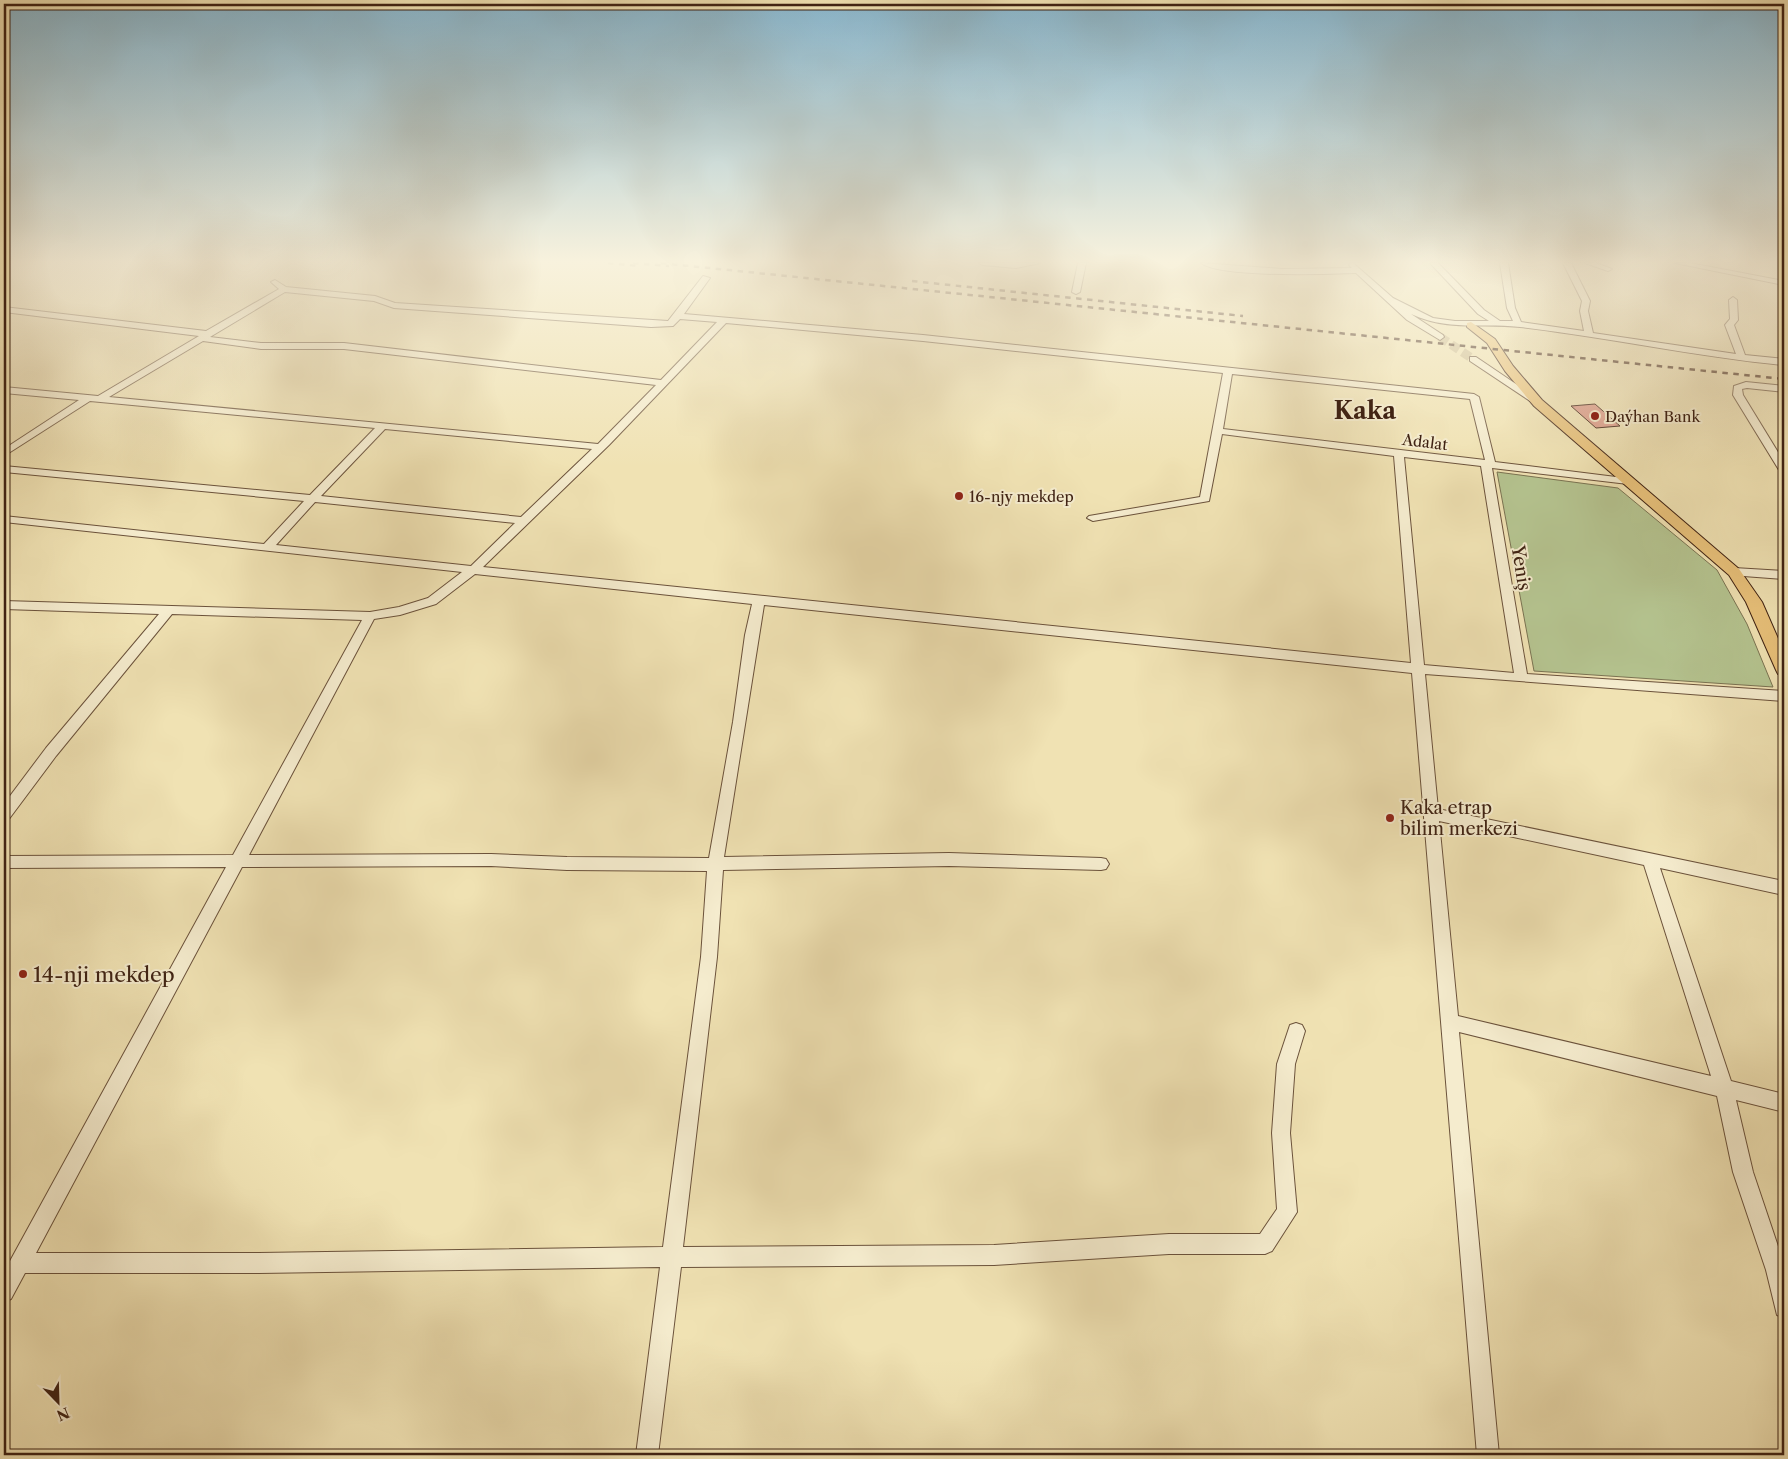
<svg xmlns="http://www.w3.org/2000/svg" width="1788" height="1459" font-family="'Libre Caslon Text',serif">
  <style>
    .green { fill: #b5c490; stroke: #7a7352 }
    .building { fill: #dd9b89; stroke: #3f2213 }
    .lines { fill: none; stroke-linecap: round; stroke-linejoin: round }
    .minor-tunnel { stroke: #cdbc93; stroke-width: 9; stroke-dasharray: 9 4.5; stroke-linecap: butt }
    .minor-casing { stroke: #6b523b; stroke-width: 2 }
    .major-casing { stroke: #3f2213; stroke-width: 2 }
    .minor { fill: #f5ecce; fill-rule: evenodd }
    .major { fill: #e8c17a; fill-rule: evenodd }
    .rail { stroke: #3f2213; stroke-width: 2.5; stroke-dasharray: 5.5 5.5; stroke-linecap: butt }
    .poi-dot { fill: #8f2418; stroke: #f5ecce; stroke-width: 2 }
    .labels { text-anchor: middle; dominant-baseline: central; stroke-width: 4; stroke-linejoin: round; paint-order: stroke }
    .far-poi-label { font-size: 15px; fill: #3f2213; stroke: #f5ecce; text-anchor: start }
    .far-street-label { font-size: 15px; fill: #3f2213; stroke: #f5ecce }
    .street-label { font-size: 18px; fill: #3f2213; stroke: #f5ecce }
    .poi-label { font-size: 18px; fill: #3f2213; stroke: #f5ecce; text-anchor: start }
    .near-poi-label { font-size: 21px; fill: #3f2213; stroke: #f5ecce; text-anchor: start }
    .far-town-label { font-size: 24px; font-weight: bold; fill: #3f2213; stroke: #f5ecce }
  </style>
  <rect width="100%" height="100%" fill="#f0e2b3"/>
  <filter id="stains"><feTurbulence type="fractalNoise" baseFrequency=".004" numOctaves="4"/><feColorMatrix values="0 0 0 0 .2 0 0 0 0 .09 0 0 0 0 .02 0 0 0 .5 -.17"/></filter>
  <radialGradient id="worn" r=".72"><stop offset=".6" stop-color="#630" stop-opacity="0"/><stop offset="1" stop-color="#630" stop-opacity=".3"/></radialGradient>
  <path class="green" d="M1497 472 1618 488 1717 570 1747 624 1773 687 1534 671Z"/>
  <path class="building" d="M1595 404 1620 426 1596 428 1571 406Z"/>
  <g class="lines">
    <path class="minor-tunnel" d="M1440 337 1473 359"/>
    <g class="minor-casing">
      <g id="minor">
        <path d="M979 263H1040L1016 268 983 265Z"/>
        <path d="M1078 263H1086L1080 292 1076 294 1072 292Z"/>
        <path d="M1201 263 1282 269 1352 268 1349 265 1353 263 1393 298 1433 318 1455 321H1489L1478 314 1430 263H1438L1484 310 1500 321H1513L1507 308 1500 263H1508L1515 308 1521 322 1584 331 1580 311 1582 301 1563 263H1571L1590 301 1588 311 1593 333 1736 354 1725 325 1730 319 1729 300 1733 297 1737 300 1738 320 1734 325 1745 355 1784 359V365C1696 357 1608 337 1520 327 1479 322 1451 332 1411 314L1443 335 1444 337 1440 340 1407 320 1356 273C1328 274 1221 278 1201 263Z"/>
        <path d="M1585 263H1596L1612 269 1608 271Z"/>
        <path d="M1675 263H1690L1784 281V285Z"/>
        <path d="M703 276 710 278 684 314 923 335 1474 394 1479 397 1495 462 1632 479 1633 481 1628 484 1492 468 1527 674 1784 691V701L1425 674 1438 809 1784 881V895L1660 868 1731 1081 1784 1094V1112L1736 1100 1753 1172 1784 1264V1318L1777 1315 1766 1270 1733 1172 1717 1096 1459 1032 1499 1455H1477L1412 673 764 605 724 857 949 853 1101 858 1106 859 1109 864 1106 869 1101 870 949 866 723 870 717 957 683 1247 994 1245 1169 1234H1260L1277 1209 1272 1133 1277 1064 1290 1025 1296 1023 1302 1025 1305 1031 1295 1064 1290 1133 1297 1212 1272 1251 1265 1254H1169L994 1265 681 1267 658 1455H636L660 1267 259 1273H25L11 1299 4 1302V1272L226 867 4 868V856L233 855 362 620 172 614 56 756 9 819 4 821V804L46 748 159 614 4 609V601L370 612 399 607 428 598 462 572 4 522V516L264 544 304 501 4 472V466L310 495 375 428 90 401 4 456V449L79 400 4 393V387L98 396 199 336 4 312V307L206 331 279 289 271 282 275 280 286 287 375 296 395 303 668 321ZM285 292 374 301 394 308 651 327 673 326 680 319 717 322 661 380 344 343H261L210 337ZM726 323 923 341 1223 373 1200 497 1089 516 1087 518 1093 521 1209 501 1222 434 1394 456 1411 663 483 567 609 445ZM203 341 261 349H344L656 385 598 444 109 397ZM1232 374 1470 399 1485 460 1223 429ZM385 429 592 449 521 517 321 496ZM1404 457 1481 466 1514 673 1424 665ZM315 502 515 523 471 566 276 545ZM475 574 752 604 745 635 733 722 709 858 567 857 491 854 249 855 374 619 400 615 436 604ZM1439 821 1644 865 1711 1076 1458 1016ZM491 866 567 870 707 871 701 957 663 1247 259 1253H36L242 867Z"/>
        <path d="M1470 357H1476L1541 401 1533 403 1470 361Z"/>
        <path d="M1746 382 1784 386V392L1747 388 1742 389 1743 395 1784 462V473L1779 470 1733 395 1734 386Z"/>
        <path d="M1734 568 1784 571V579L1730 575 1728 572 1730 569Z"/>
      </g>
    </g>
    <g class="major-casing">
      <path id="major" d="M1471 322 1495 339 1513 366 1542 400 1739 569 1762 602 1784 652V676L1778 674 1776 670 1746 602 1729 575 1534 406 1505 371 1487 343 1467 327V323Z"/>
    </g>
    <use href="#minor" class="minor"/>
    <use href="#major" class="major"/>
    <g class="rail">
      <path d="M608 263 640 266"/>
      <path d="M633 263 669 266"/>
      <path d="M661 263 1784 379"/>
      <path d="M912 281 1243 316"/>
    </g>
  </g>
  <linearGradient id="sky" x2="0" y2="1"><stop stop-color="#89b8d0"/><stop offset="0.56" stop-color="#f8f2dd"/><stop offset="1" stop-color="#f8f2dd" stop-opacity="0"/></linearGradient>
  <rect width="1788" height="467" fill="url(#sky)"/>
  <g class="poi-dot">
    <circle cx="1595" cy="416" r="5"/>
    <circle cx="959" cy="496" r="5"/>
    <circle cx="1390" cy="818" r="5"/>
    <circle cx="23" cy="974" r="5"/>
  </g>
  <g class="labels">
    <g class="far-poi-label">
      <text x="1605" y="416">Daýhan Bank</text>
      <text x="969" y="496">16-njy mekdep</text>
    </g>
    <g class="far-street-label">
      <text transform="translate(1425 442) rotate(7)">Adalat</text>
    </g>
    <g class="street-label">
      <text transform="translate(1521 568) rotate(81)">Yeniş</text>
    </g>
    <g class="poi-label">
      <text x="1400" y="808">Kaka etrap<tspan x="1400" dy="21">bilim merkezi</tspan></text>
    </g>
    <g class="near-poi-label">
      <text x="33" y="974">14-nji mekdep</text>
    </g>
    <g class="far-town-label">
      <text x="1365" y="410">Kaka</text>
    </g>
  </g>
  <rect width="1788" height="1459" fill="none" stroke="#f0e2b3" stroke-width="20"/>
  <rect x="5" y="5" width="1778" height="1449" fill="none" stroke="#3f2213" stroke-width="2.5"/>
  <rect x="10" y="10" width="1768" height="1439" fill="none" stroke="#3f2213"/>
  <g transform="translate(58 1402) rotate(157)" stroke="#f5ecce" stroke-width="4" paint-order="stroke">
  <path d="M0-4L9 19L0 12L-9 19Z" fill="#3f2213"/>
  <text y="-8" font-size="14" font-weight="bold" text-anchor="middle" fill="#3f2213">N</text>
  </g>
  <rect width="100%" height="100%" filter="url(#stains)"/>
  <rect width="100%" height="100%" fill="url(#worn)"/>
</svg>
